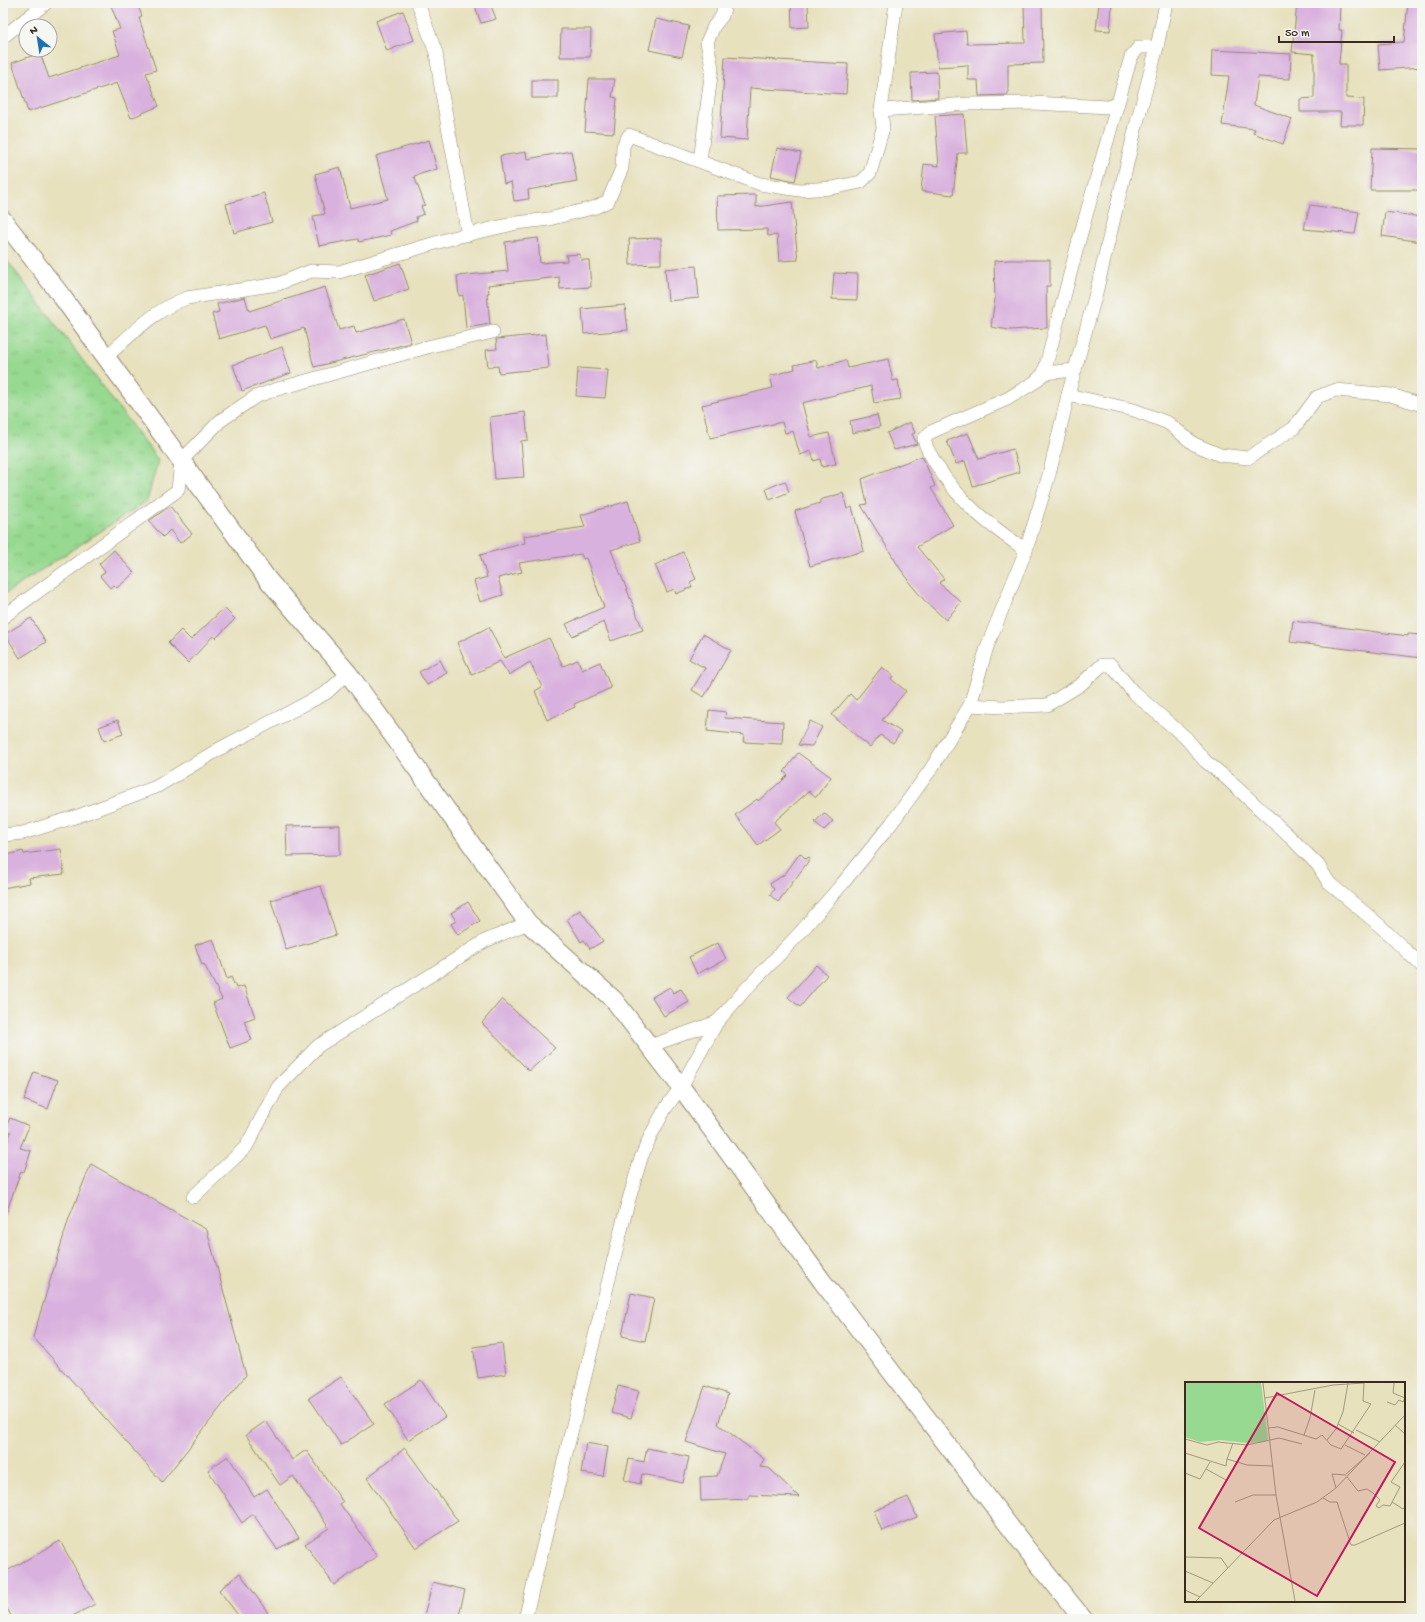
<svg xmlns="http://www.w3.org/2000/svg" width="1425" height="1622" font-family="'Gochi Hand',sans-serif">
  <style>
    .grass { fill: url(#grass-tufts); stroke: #698257 }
    .building { fill: #d9b1de }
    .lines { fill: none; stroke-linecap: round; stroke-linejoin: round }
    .street-casing { stroke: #91866e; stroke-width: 14 }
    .secondary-casing { stroke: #91866e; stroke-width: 20 }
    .street { stroke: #fff; stroke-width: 13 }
    .secondary { stroke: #fff; stroke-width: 18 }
    .inset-road { fill: none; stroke: #a2987e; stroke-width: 1 }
    .view { fill: #c2185b; fill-opacity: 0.15; stroke: #c2185b; stroke-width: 2 }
    .inset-edge { fill: none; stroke: #3b2a1e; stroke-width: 2 }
  </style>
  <defs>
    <pattern id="grass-tufts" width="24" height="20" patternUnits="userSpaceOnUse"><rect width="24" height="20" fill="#97d990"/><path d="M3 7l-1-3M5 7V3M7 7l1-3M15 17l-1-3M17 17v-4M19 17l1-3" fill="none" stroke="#83ba7c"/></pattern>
  </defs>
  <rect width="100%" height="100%" fill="#f6f6f2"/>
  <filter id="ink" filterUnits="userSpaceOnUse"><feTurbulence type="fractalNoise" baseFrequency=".025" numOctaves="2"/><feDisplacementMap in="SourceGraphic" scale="8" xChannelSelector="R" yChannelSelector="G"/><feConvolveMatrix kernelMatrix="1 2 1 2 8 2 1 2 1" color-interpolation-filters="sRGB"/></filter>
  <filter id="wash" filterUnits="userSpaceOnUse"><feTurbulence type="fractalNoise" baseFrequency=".012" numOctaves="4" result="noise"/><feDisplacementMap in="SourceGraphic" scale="16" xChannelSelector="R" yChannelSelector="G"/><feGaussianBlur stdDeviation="0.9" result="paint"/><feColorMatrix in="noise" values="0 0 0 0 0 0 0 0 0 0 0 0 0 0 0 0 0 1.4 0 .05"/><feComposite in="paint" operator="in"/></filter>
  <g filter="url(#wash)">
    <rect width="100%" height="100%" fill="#e7e1be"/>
    <path class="grass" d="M3 255 158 460 147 501 3 595Z"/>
    <g id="blocks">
      <g class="building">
        <path d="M110 3H137L142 16 139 18 156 70 146 73 159 106 131 118 117 83 28 112 12 63 40 53 49 78 120 55 112 31 120 29Z"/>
        <path d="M474 3H490L496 19 481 23Z"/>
        <path d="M791 3H808L809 27 792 28Z"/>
        <path d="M1024 3H1042L1043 63 1008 64V95L979 96 978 80H968V65L938 67 935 34 966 31 967 44 1025 43Z"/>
        <path d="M1099 3 1112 4 1110 31 1096 30Z"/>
        <path d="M1297 3H1340L1339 30H1342L1339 64H1346V98L1364 99 1363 125H1340L1341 112H1300V99L1314 98V54L1292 52Z"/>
        <path d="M1408 3H1422V67L1380 70 1378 44 1404 42Z"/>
        <path d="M403 11 414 40 387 51 376 21Z"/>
        <path d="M656 19 689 26 682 57 649 50Z"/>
        <path d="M561 29H591L590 57H560Z"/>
        <path d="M1212 50 1291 54 1290 79 1258 77 1254 105 1292 119 1283 144 1253 133 1255 129 1222 125 1229 76 1211 75Z"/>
        <path d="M725 57 848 64 846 94 750 88 747 140 720 138Z"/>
        <path d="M937 72 938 98 912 100 911 73Z"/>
        <path d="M589 79H615L612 97 617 98 614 133 585 131Z"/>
        <rect x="532" y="80" width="26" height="18"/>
        <path d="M964 114 967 153H958L953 195 921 191 924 164 939 166 935 116Z"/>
        <path d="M429 140 437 169 414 176 425 205 421 206 424 214 416 217 417 221 390 231 391 235 359 242 358 239 319 246 313 216 325 214 315 174 340 167 350 208 388 199 376 156Z"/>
        <path d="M777 148 801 153 795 181 771 176Z"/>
        <path d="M1372 148 1422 149V190H1370Z"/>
        <path d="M571 151 577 181 528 190 529 199 514 201 511 182 504 184 500 156 526 152 527 159Z"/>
        <path d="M264 193 272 222 234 233 226 204Z"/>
        <path d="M756 195V207L792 202 798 260 779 261 777 235 768 236 767 229 718 230 717 196Z"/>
        <path d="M1310 205 1359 212 1355 234 1304 229Z"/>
        <path d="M1385 212 1422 217V242L1382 236Z"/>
        <path d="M538 238 540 263 567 261 566 255 580 254 581 260H589L591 287 560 289 559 277 488 285 489 293H487L490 324 466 328 463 295 459 296 457 276 508 271 505 242Z"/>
        <path d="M661 238V264L630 265 629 239Z"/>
        <path d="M1009 260H1050V286H1046L1047 328 1009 330 991 327 995 299 994 261Z"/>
        <path d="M400 263 409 289 374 301 365 275Z"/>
        <path d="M696 266 699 298 668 301 665 269Z"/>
        <path d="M834 273 858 274 857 300 832 299Z"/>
        <path d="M325 287 339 330 354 326 356 333 404 319 411 343 314 367 304 328 270 339 265 325 219 339 212 314 219 312 217 304 245 297 249 311Z"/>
        <path d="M625 305 628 330 584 334 582 309Z"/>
        <path d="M546 334 549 368 499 373 498 366 488 367 486 350 497 349 496 339Z"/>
        <path d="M282 347 291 373 242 391 233 365Z"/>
        <path d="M888 359 893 381 898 380 901 399 874 403 871 386 802 403 811 437 829 433 836 464 822 467 820 459 814 461 811 451 800 455 793 431 785 433 782 422 710 438 702 405 773 388 770 376 795 369 794 365 816 360 818 368 846 360 848 368Z"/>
        <path d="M578 368 608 370 605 398 576 396Z"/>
        <path d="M525 412 528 440 521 441 524 477 495 479 490 417Z"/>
        <path d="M877 415 880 427 852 433 850 421Z"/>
        <path d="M910 422 915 433 912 434 917 444 894 450 887 433Z"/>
        <path d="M968 433 979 459 1013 449 1020 472 973 486 965 461 956 464 947 441Z"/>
        <path d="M922 456 935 486 931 488 953 525 917 547 944 579 939 583 961 602 946 620 924 600 908 581 909 580 901 570 861 505 867 504 862 479Z"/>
        <path d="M785 481 789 492 770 500 766 489Z"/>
        <path d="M843 493 847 509 852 507 864 551 810 566 795 511 820 503V500Z"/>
        <path d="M628 501 640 541 611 550 643 630 611 641 604 622 572 636 566 624 604 607 586 558 583 559 581 554 519 563 522 572 498 578 503 595 480 602 474 581 487 577 480 555 525 543 524 536 585 527 581 515Z"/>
        <path d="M170 506 192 534 180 543 170 530 163 537 149 521Z"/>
        <path d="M114 550 134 573 117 588 114 585 110 588 100 576 105 572 99 564Z"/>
        <path d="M683 552 696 579 690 582 692 587 676 594 674 589 667 592 655 565Z"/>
        <path d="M224 608 235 619 216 638 213 636 188 663 168 643 181 630 191 640Z"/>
        <path d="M31 618 46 642 20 658 5 634Z"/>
        <path d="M1293 621 1408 636V634L1422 635V658L1290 642Z"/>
        <path d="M489 627 504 658 549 638 563 666 578 660 582 670 600 662 611 688 574 704 575 707 547 720 535 691 542 687 530 662 509 675 500 661 472 675 457 643Z"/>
        <path d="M703 634 731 650 704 697 692 690 705 668 689 659Z"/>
        <path d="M440 660 447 673 427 685 419 672Z"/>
        <path d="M882 667 893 676 891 679 906 691 882 720 901 732 893 743 880 735 870 747 832 715 850 694 856 700Z"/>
        <path d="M709 710 726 712 725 718 783 722 782 744 743 742 744 735 707 731Z"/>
        <path d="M118 720 123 734 104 741 99 727Z"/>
        <path d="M810 721 822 727 812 746 798 745Z"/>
        <path d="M798 753 831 777 816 797 809 791 774 822 780 829 758 845 735 815 757 799 758 801 779 783V784L788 775 784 772Z"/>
        <path d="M824 813 833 821 824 830 815 822Z"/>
        <path d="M340 825V855L287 856 286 826Z"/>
        <path d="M61 849 64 874 29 878 30 883 3 888V856L23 851 24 854Z"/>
        <path d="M800 853 806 859 809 857 810 859 778 902 770 895 774 889 770 884 785 874Z"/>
        <path d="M321 886 336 935 286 950 271 900Z"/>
        <path d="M468 902 480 921 458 935 451 924 456 921 451 913Z"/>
        <path d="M580 910 603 941 590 949 584 940 581 942 567 919Z"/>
        <path d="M213 939 227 979 231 977 236 988 244 986 255 1017 244 1021 252 1040 230 1048 213 1003 222 999 204 964 202 965 195 945Z"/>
        <path d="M718 943 726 959 697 974 689 957Z"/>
        <path d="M816 965 827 975 800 1007 788 997Z"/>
        <path d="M670 987 673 993 681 989 689 1002 664 1016 652 997Z"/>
        <path d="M502 999 555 1048 529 1071 482 1023Z"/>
        <path d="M34 1072 58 1080 48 1109 24 1100Z"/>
        <path d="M10 1118 29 1126 20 1148 31 1151 24 1172 21 1171 5 1216 3 1215V1155L11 1132 5 1129Z"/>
        <path d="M91 1164 207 1230 246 1375 162 1482 33 1337 69 1218Z"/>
        <path d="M631 1293 654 1298 645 1341 622 1336Z"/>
        <path d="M502 1343 506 1374 478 1378 473 1347Z"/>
        <path d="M341 1377 374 1424 341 1445 309 1398Z"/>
        <path d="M421 1380 445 1417 408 1440 385 1404Z"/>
        <path d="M618 1386 639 1391 631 1418 611 1413Z"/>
        <path d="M705 1386 728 1394 718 1424 764 1459 760 1467 769 1468 799 1497 749 1495V1499L701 1501 700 1477 717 1476 725 1454 686 1442Z"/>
        <path d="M266 1421 292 1460 306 1450 343 1502 340 1504 377 1556 334 1585 305 1544 329 1528 293 1476 280 1485 246 1435Z"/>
        <path d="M586 1443 608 1447 603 1476 581 1473Z"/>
        <path d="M405 1448 458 1521 416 1548 367 1478Z"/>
        <path d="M647 1448 689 1457 683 1483 642 1474 640 1484 624 1480 629 1459 644 1462Z"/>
        <path d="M228 1456 254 1497 267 1489 299 1538 277 1549 253 1514 242 1523 208 1470Z"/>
        <path d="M908 1497 917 1517 882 1531 874 1511Z"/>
        <path d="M60 1541 95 1604 67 1619H13L3 1601V1573Z"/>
        <path d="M240 1573 268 1613 259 1619H241L219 1590Z"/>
        <path d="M433 1582 465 1590 458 1619H441L424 1615Z"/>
      </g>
    </g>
  </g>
  <g filter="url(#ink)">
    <use href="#blocks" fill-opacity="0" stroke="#91866e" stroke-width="1"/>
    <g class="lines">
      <g class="street-casing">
        <g id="street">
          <path d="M418 3 436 53 442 94 468 235"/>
          <path d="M3 37 46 3"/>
          <path d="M881 110 969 104 1033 103 1108 107 1117 104"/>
          <path d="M700 161 712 68 707 42 714 26 722 16 724 8 722 3"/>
          <path d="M106 357C131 335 155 309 187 298L278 284 311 271 339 272 452 238 517 223 549 219 596 207 608 201 622 168 623 146 629 135 760 184 800 190 832 188 861 182 870 173 883 128 881 110 896 3"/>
          <path d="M1044 373 1079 240 1131 57 1139 47H1157"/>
          <path d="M1068 395 1134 410 1168 423 1194 444 1220 455 1248 458 1294 428 1317 397 1336 390 1391 395 1422 405"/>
          <path d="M1026 550C990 526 959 502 936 464 932 457 925 447 924 439L931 432 1007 399 1035 382 1044 373 1075 370"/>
          <path d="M3 617 178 490 181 461 220 421 255 397 274 390 431 346 493 332"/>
          <path d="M970 705 1002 707 1047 705 1080 685 1102 665H1111L1133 692 1186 738 1205 761 1224 776 1289 836 1318 865 1329 883 1378 924 1422 966"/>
          <path d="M3 835 23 833 78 816 156 787 221 748 326 693 348 673"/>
          <path d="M650 1046 717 1022"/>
          <path d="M193 1197 246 1147 278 1087 318 1046 485 941 528 923"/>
          <path d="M525 1619 627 1206 641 1158 651 1135 665 1109 681 1087 717 1022 745 990 798 935 843 883 891 824 931 769 970 705 987 647 1026 550 1049 475 1068 395 1096 293 1136 126 1157 47 1166 3"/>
        </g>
      </g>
      <g class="secondary-casing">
        <path id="secondary" d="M3 220 60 294 268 580 348 673 528 923 614 1000 681 1087 822 1281 1029 1552 1083 1619"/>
      </g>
      <use href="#street" class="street"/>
      <use href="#secondary" class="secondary"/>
    </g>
  </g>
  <g transform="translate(1185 1382)">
    <rect width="220" height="220" fill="#e7e1be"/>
    <path d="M0 1H76L83 57 80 60 62 61 36 58 15 60 0 55Z" fill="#97d990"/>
    <path class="inset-road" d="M78 1 91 113 110 219M209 1 208 11 220 16M80 16 148 3 179 1M202 20 210 23 214 18 218 20 220 16M153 42 169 51M210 43 220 52M83 46 93 45 131 57 137 53 146 63 156 67 186 22 178 19 179 1M171 48 195 60M119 53 125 36 130 8M0 57 22 63 33 60 62 63 94 56 117 62M142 58 151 47 158 30 163 1M160 63 180 73M0 71 41 84 42 77 62 83 88 84M42 77 48 61M21 87 41 98M0 91 15 97 25 80M161 92 185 71M162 95 173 109 182 107 188 111 195 118 191 124 194 126 198 123 205 124 215 105 206 100 220 80M151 106 147 92 161 93M138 116 145 120H152L166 163H170L220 141M50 120 68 113H91M207 120 218 127 220 125M0 175 36 176 43 186M0 189 28 201M0 208 15 215M11 219 89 138 132 120 151 106 220 33"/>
    <path class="view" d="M92 11 210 80 132 214 14 146Z"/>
    <rect width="220" height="220" class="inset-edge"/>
  </g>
  <rect width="1425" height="1622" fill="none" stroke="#f6f6f2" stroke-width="16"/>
  <g transform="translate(38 38) rotate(330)"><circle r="19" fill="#f6f6f2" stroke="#aba49d"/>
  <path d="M0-3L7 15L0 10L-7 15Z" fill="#1f6fb2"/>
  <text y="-6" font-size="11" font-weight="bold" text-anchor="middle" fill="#3b2a1e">N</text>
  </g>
  <path d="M1279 36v6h115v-6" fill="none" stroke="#3b2a1e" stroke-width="2"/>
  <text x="1285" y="36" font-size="12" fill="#3b2a1e" stroke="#f6f6f2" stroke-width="3" paint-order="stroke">50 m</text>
</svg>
